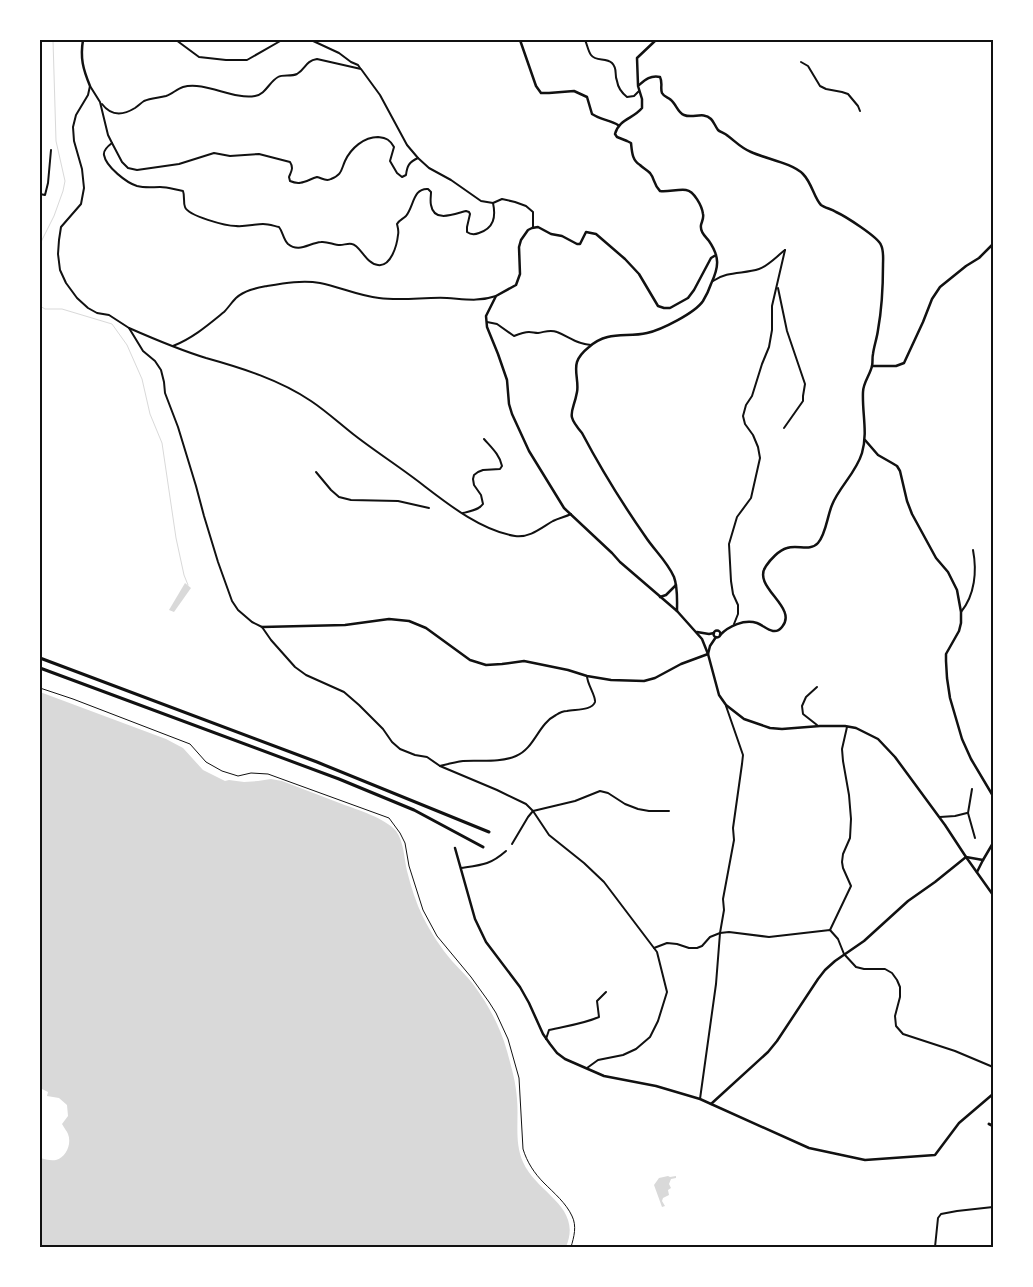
<svg xmlns="http://www.w3.org/2000/svg" width="1033" height="1287" font-family="Literata,serif">
  <style>
    .water { fill: #d9d9d9 }
    .lines { fill: none; stroke-linecap: round; stroke-linejoin: round }
    .stream { stroke: #d9d9d9; stroke-width: 1 }
    .pedestrian { stroke: #111; stroke-width: 1 }
    .minor { stroke: #111; stroke-width: 2 }
    .tertiary { stroke: #111; stroke-width: 2.5 }
    .trunk { stroke: #111; stroke-width: 3 }
    .neatline { fill: none; stroke: #111; stroke-width: 2 }
  </style>
  <rect width="100%" height="100%" fill="#fff"/>
  <g class="water">
    <path d="M185 583 191 588 174 612 169 610Z"/>
    <path d="M40 692 166 739 183 748 203 770 225 781 229 780 244 782 258 781 271 779 282 781C302 789 322 796 342 804 358 810 385 818 396 831 404 842 404 858 407 871 411 887 416 903 423 917 431 933 441 948 452 961 459 969 467 976 473 984 488 1004 500 1026 507 1051 511 1066 516 1082 517 1099 519 1120 514 1142 523 1162 537 1194 583 1206 566 1247H40V1158C45 1159 50 1161 56 1160 66 1157 72 1144 68 1134 67 1131 64 1128 62 1124L68 1116 67 1105 59 1098 47 1096 48 1092 40 1088Z"/>
    <path d="M668 1176 670 1177 676 1176V1178L671 1179 669 1184 671 1188 668 1190 669 1195 663 1198 662 1201 665 1206 662 1207 654 1185 659 1178Z"/>
  </g>
  <g class="lines">
    <g class="stream">
      <path d="M40 244 54 216 63 191 65 181 56 141 53 40"/>
      <path d="M40 306 45 309H62L112 324 127 345 142 379 150 414 162 443 176 538 184 575 188 585"/>
    </g>
    <path class="pedestrian" d="M40 688 73 699 190 744 206 762 222 771 238 776 251 773 268 774 389 818 400 833 405 843 409 866 423 910 437 936 471 977 489 1002 496 1013 508 1039 519 1078 523 1149C527 1162 534 1173 544 1183 554 1193 566 1203 572 1216 577 1226 574 1237 571 1247"/>
    <g class="minor">
      <path d="M176 40 199 57 226 60H247L282 40"/>
      <path d="M311 40 339 53 351 62 358 65 360 68"/>
      <path d="M585 40C587 44 588 51 591 55 596 62 606 57 612 63 618 69 614 74 617 81 618 88 622 93 627 97L634 96 639 91"/>
      <path d="M801 62 808 66 820 86 826 89 842 92 848 94 858 106 860 111"/>
      <path d="M90 86 88 95 76 115 73 127 74 141 82 169 84 188 81 204 61 227 59 240 58 254 60 270 66 283 77 298 88 308 97 313 109 315 129 328 143 351 155 361 161 370 164 382 165 393 178 427 196 486 204 516 218 562 232 601 238 610 252 622 262 627 271 640 295 667 306 675 344 692 359 705 383 729 392 742 400 749 415 755 427 757 440 766 497 790 526 804 533 811 549 835 584 863 604 882 657 952 667 992 658 1021 650 1037 636 1049 623 1055 598 1060 587 1068"/>
      <path d="M90 86 100 102 108 135 112 143C108 146 103 150 104 155 106 167 127 183 137 186 145 188 152 187 160 187 168 187 176 190 183 191 185 196 183 202 185 207 188 216 226 226 236 226 245 227 255 224 263 224 269 224 274 226 279 227 283 232 283 239 288 244 299 253 309 243 321 242 327 241 334 245 340 245 344 245 348 243 352 244 360 245 366 264 378 265 391 267 397 245 398 235 399 231 398 228 397 224 399 220 403 219 406 216 414 206 413 188 428 189L431 192C431 196 430 201 431 205 434 223 454 214 466 211L469 212 470 214 467 227V232C471 235 474 235 479 233 494 228 496 217 493 203L502 199 515 202 526 206 533 212V227"/>
      <path d="M102 104C111 116 122 116 135 108 138 106 141 103 144 101 151 98 159 98 166 96 172 94 177 89 183 87 205 81 233 100 255 96 266 94 269 82 278 77 283 74 291 77 297 74 306 69 305 61 317 59L361 69 380 95 407 145 418 158 429 168 451 180 481 201 493 203"/>
      <path d="M112 143 122 162 128 168 137 170 179 164 214 153 230 156 259 154 290 162C294 168 291 172 289 177L290 181C301 186 307 180 317 177 322 178 326 182 331 179 342 175 341 170 345 161 351 148 364 137 378 137 387 138 390 140 394 147L390 161 397 173 402 177 406 175C407 166 409 162 418 158"/>
      <path d="M40 194 45 195 48 183 51 150"/>
      <path d="M713 281C727 271 744 274 759 269 768 266 777 256 785 250"/>
      <path d="M778 288 787 331 805 384 803 396V401L784 428"/>
      <path d="M487 322 497 324 514 336C519 334 524 332 529 332 532 332 535 333 538 333 545 332 550 329 557 332 570 337 576 344 591 345"/>
      <path d="M129 328C154 339 180 350 206 358 242 368 280 380 311 401 326 411 339 423 353 434 376 452 400 467 423 485 449 505 482 531 515 536 530 538 541 528 553 521 559 518 565 517 571 514"/>
      <path d="M173 346C193 338 208 325 224 312 228 308 232 302 236 298 245 290 257 288 267 286 285 283 303 280 320 283 340 287 359 296 379 298 402 301 425 297 447 298 464 299 479 302 496 296"/>
      <path d="M316 472 331 490 339 497 351 500 398 501 429 508"/>
      <path d="M463 513C470 511 479 510 483 504L481 495 474 485 473 479 474 475 478 472 483 470 500 469 502 466C500 455 491 447 484 439"/>
      <path d="M961 612C975 595 977 571 973 550"/>
      <path d="M734 624 738 614V605L733 594 731 581 729 544 737 517 751 498 760 458 758 447 753 435 745 424 743 416 746 405 752 396 762 364 769 347 772 330V306L785 250"/>
      <path d="M817 687 806 697 802 706 803 714 817 725"/>
      <path d="M440 766C448 764 455 762 463 761 480 760 500 763 516 756 535 748 538 724 556 715 559 713 563 711 567 711 574 709 592 711 595 702 596 696 587 684 587 676"/>
      <path d="M972 789 968 813 975 838"/>
      <path d="M940 817 955 816 967 813"/>
      <path d="M512 844 528 817 533 811 575 801 600 791 608 793 625 804 638 809 649 811H669"/>
      <path d="M461 868C482 865 490 865 506 851"/>
      <path d="M830 930 851 886 843 868 842 862 843 854 850 838 851 819 849 795 843 761 842 749 847 727"/>
      <path d="M654 948 667 943 677 944 689 948H697L702 946 710 937 720 933 729 932 769 937 830 930 838 939 844 954 856 967 864 969H885L892 973 897 980 900 987V997L895 1016 896 1026 903 1034 955 1051 993 1067"/>
      <path d="M546 1039 549 1030C566 1026 583 1024 599 1017L597 1001 606 992"/>
      <path d="M700 1099 716 984 720 933 724 910 723 899 734 840 733 828 742 764 743 755 726 706"/>
      <path d="M935 1247 938 1218 941 1214 957 1211 993 1207"/>
    </g>
    <g class="tertiary">
      <path d="M83 40C80 58 83 69 90 86"/>
      <path d="M520 40 536 86 541 93H549L574 91 587 97 592 114C601 120 610 120 618 125"/>
      <path d="M638 85 637 58 656 40"/>
      <path d="M716 255 711 258 694 290 688 298 670 308H664L658 306 639 274 625 259 596 234 586 232 580 244H577L562 236 551 234 538 227 532 228 528 230 521 240 519 247 520 274 516 285 496 296 486 316 487 327 498 354 507 380 509 404 512 414 529 451 564 508 612 553 620 562 677 611C677 600 678 588 674 577 667 561 654 550 645 536 622 503 601 469 582 433 565 413 573 414 577 392 579 382 574 371 577 362 579 356 584 351 589 347 608 330 626 338 647 333 661 330 695 313 703 301 706 296 709 290 711 284 719 267 720 257 709 241 705 236 700 232 701 225 702 221 704 218 703 214 702 206 694 191 686 190 678 189 668 192 660 191 653 184 655 179 650 173 647 170 643 168 640 165 632 160 632 152 631 143L627 141 617 137 615 134C619 119 633 119 642 108V99L638 86C645 80 650 75 660 77 663 83 660 88 662 93 664 97 668 97 671 100 676 104 678 113 684 115 693 119 703 111 711 119 714 122 715 126 718 130 720 132 725 133 728 136 736 142 741 148 751 152 766 159 792 163 803 174 812 183 814 198 821 205 825 208 832 209 836 212 845 216 878 237 881 245 884 251 883 259 883 265 883 287 882 308 878 330 877 338 874 346 873 354 872 358 873 362 872 366 870 375 863 383 863 392 862 413 868 433 862 453 856 473 839 487 832 505 827 517 826 534 818 543 810 552 797 544 787 548 779 550 770 560 766 566 751 587 799 607 782 627 774 637 765 626 757 623 744 619 729 626 720 635"/>
      <path d="M872 366H896L904 363 923 322 932 299 940 287 966 266 979 258 993 244"/>
      <path d="M865 440 878 455 892 463 897 466 900 471 907 501 912 514 936 558 948 572 957 590 961 612V623L959 631 946 654V661L947 678 950 698 962 739 971 759 993 796"/>
      <path d="M660 597 666 595 676 585"/>
      <path d="M262 627 345 625 389 619 409 621 426 628 470 660 486 665 502 664 524 661 568 670 587 676 611 680 644 681 655 678 681 664 708 654 702 639 677 611"/>
      <circle cx="717" cy="634" r="3.5"/>
      <path d="M697 632 709 634 714 633"/>
      <path d="M716 637 710 646 708 654 719 695 726 705 744 719 770 728 782 729 820 726H845L856 728 878 739 895 757 945 825 966 857 993 895"/>
      <path d="M455 848 475 919 486 942 520 987 529 1003 543 1034 550 1044 557 1053 565 1059 604 1076 656 1086 700 1099 809 1148 865 1160 935 1155 959 1123 993 1094"/>
      <path d="M983 860 993 843"/>
      <path d="M711 1104 768 1052 777 1041 818 979 825 970 835 961 864 941 908 901 935 882 966 857 983 860 977 872"/>
    </g>
    <g class="trunk">
      <path d="M40 658 317 762 489 832"/>
      <path d="M40 668 339 779 414 810 483 847"/>
      <path d="M989 1124 993 1126"/>
    </g>
  </g>
  <rect width="1033" height="1287" fill="none" stroke="#ffffff" stroke-width="82"/>
  <rect x="41" y="41" width="951" height="1205" class="neatline"/>
</svg>
